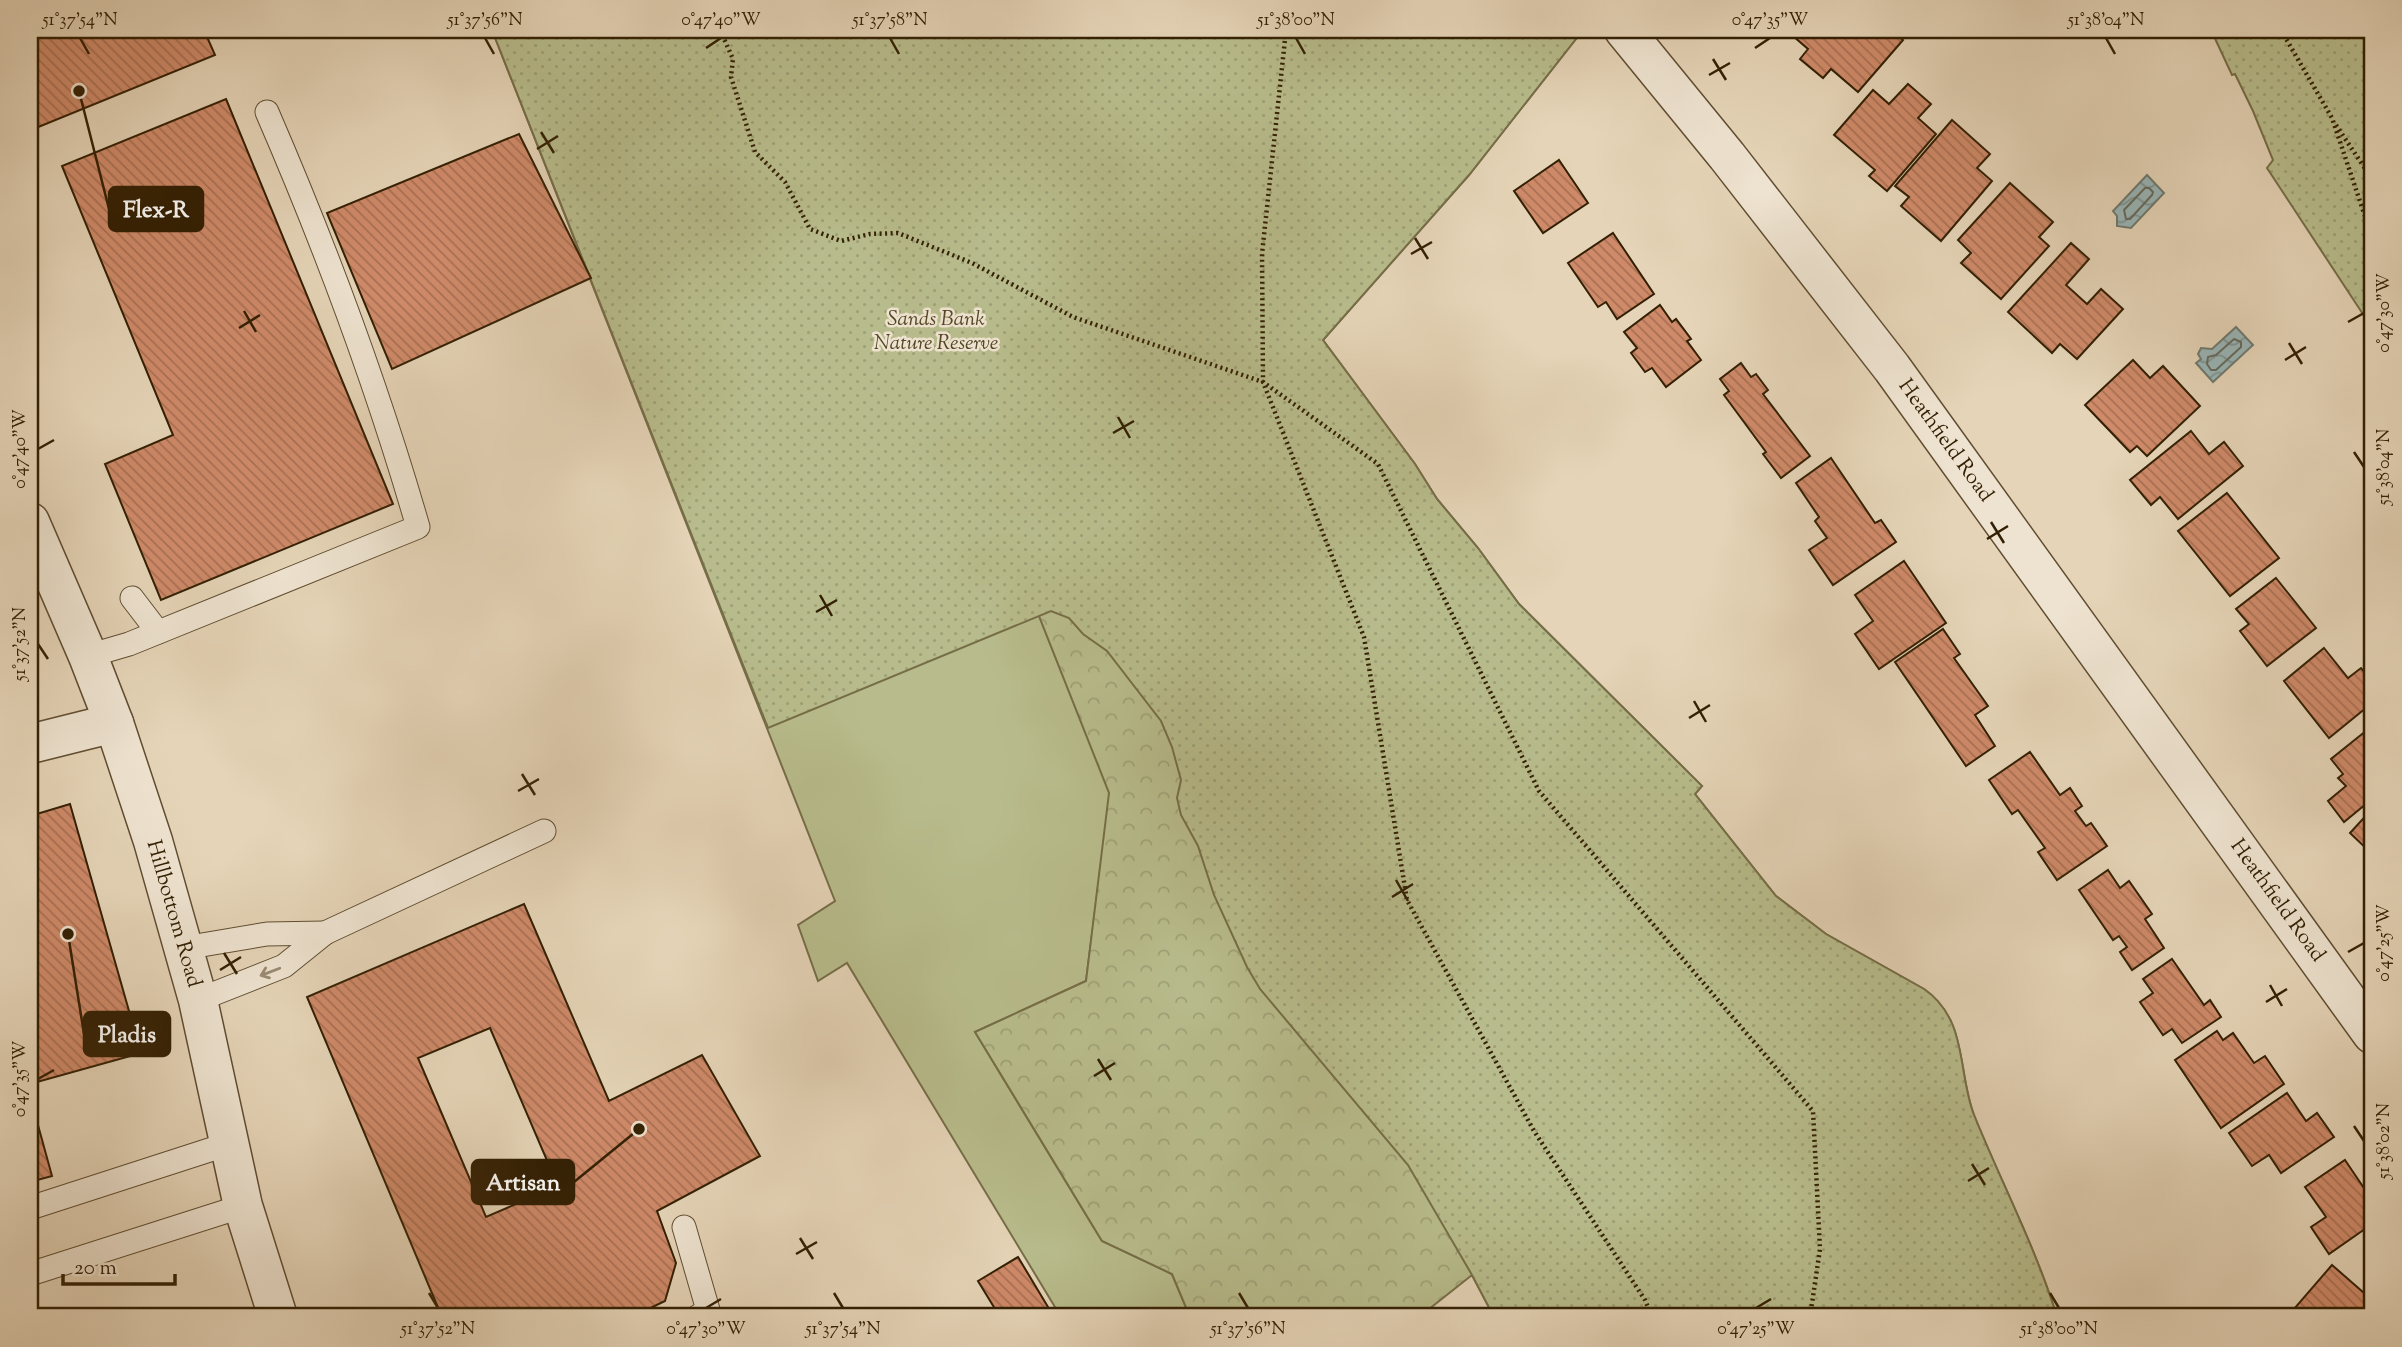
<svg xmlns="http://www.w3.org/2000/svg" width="2402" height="1347" font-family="'Sorts Mill Goudy',serif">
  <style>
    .green { fill: #b8bc8c; stroke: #766e48; stroke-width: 2 }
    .forest { fill: url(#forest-crowns); stroke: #766e48; stroke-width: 2 }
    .park { fill: url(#park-dots); stroke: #766e48; stroke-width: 2 }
    .water { fill: url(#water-waves); stroke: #707a70; stroke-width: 2 }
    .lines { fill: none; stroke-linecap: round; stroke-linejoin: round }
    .shore { stroke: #666b5e; stroke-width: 2 }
    .building { fill: url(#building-back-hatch); stroke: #332004; stroke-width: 2; fill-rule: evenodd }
    .lane-casing { stroke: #604d31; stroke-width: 25 }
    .street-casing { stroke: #604d31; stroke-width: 41 }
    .path { stroke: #332004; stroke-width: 4.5; stroke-dasharray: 2 3.5; stroke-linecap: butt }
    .lane { stroke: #eee3d0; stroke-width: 23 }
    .street { stroke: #eee3d0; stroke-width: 38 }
    .oneway { stroke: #9a8b74 }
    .ticks { fill: none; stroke: #332004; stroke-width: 2.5 }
    .labels { text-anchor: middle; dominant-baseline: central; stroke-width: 5; stroke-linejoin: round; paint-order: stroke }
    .park-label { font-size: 21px; font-style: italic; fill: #544726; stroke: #eee3d0 }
    .street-label { font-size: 21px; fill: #332004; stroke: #eee3d0 }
    .leader { fill: none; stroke: #332004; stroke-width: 2.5 }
    .callout-dot { fill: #332004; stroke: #eee3d0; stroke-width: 2.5 }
    .callout { fill: #332004; stroke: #332004; stroke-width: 2.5 }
    .callout-label { font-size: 23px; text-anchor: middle; font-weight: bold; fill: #fff }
    .neatline { fill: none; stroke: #332004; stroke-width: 2.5 }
    .ticks-label { font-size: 18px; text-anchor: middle; fill: #332004 }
  </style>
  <defs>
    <pattern id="forest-crowns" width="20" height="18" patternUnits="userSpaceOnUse" patternTransform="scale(1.75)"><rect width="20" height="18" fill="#b8bc8c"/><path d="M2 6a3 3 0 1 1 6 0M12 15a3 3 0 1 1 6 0" fill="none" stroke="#9fa177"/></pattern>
    <pattern id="park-dots" width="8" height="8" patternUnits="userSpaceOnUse" patternTransform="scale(1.75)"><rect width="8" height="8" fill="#b8bc8c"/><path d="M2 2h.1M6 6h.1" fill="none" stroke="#9fa177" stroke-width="1.8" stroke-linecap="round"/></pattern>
    <pattern id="water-waves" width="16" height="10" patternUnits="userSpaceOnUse" patternTransform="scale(1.75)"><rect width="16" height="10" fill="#99b6b8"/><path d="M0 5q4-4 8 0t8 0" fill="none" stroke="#7d9493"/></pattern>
    <pattern id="building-back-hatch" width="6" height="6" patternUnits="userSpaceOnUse" patternTransform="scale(1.75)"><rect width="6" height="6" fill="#cf8a69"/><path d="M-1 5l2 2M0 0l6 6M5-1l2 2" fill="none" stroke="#a97054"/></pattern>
  </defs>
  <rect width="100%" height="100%" fill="#e5d4b7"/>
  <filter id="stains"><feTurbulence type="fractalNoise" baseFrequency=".00286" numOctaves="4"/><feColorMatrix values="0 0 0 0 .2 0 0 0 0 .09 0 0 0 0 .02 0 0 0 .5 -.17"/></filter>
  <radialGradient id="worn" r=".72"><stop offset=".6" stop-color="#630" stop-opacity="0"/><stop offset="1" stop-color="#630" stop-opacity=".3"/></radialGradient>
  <path class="green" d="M492 30 995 505 1110 793 1086 981 975 1032 1102 1241 1172 1274 1190 1317H1061L847 963 818 981 798 925 835 901Z"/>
  <path class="forest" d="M1583 30 1469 175 1323 340 1415 464 1437 499 1478 548 1519 604 1702 786 1695 794 1776 896 1826 934 1924 989C1937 998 1947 1011 1953 1026 1964 1054 1963 1087 1974 1115 2001 1182 2036 1248 2057 1317H1494L1472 1275 1419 1317H1190L1172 1274 1102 1241 975 1032 1086 981 1109 793 995 505Z"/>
  <g class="park">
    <path d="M492 30H1583L1469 175 1323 340 1415 464 1437 499 1478 548 1519 604 1702 786 1695 794 1776 896 1826 934 1924 989C1937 998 1947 1011 1953 1026 1964 1054 1963 1087 1974 1115 2001 1182 2036 1248 2057 1317H1494L1472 1275 1408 1165 1260 989 1247 967 1214 895 1198 846 1181 815 1177 798 1181 780 1172 747 1161 721 1107 651 1083 634 1069 618 1051 611 768 728Z"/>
    <path d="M2211 30H2372V328L2267 168 2273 160 2253 111 2235 74 2232 75Z"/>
  </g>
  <g class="water">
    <path d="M2147 175 2164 193 2131 228 2117 226V216L2113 211Z"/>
    <path d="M2236 327 2253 345 2213 382 2196 363 2201 359 2198 354 2201 348 2212 349Z"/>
  </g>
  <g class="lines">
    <g class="shore">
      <path d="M2149 188 2153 192 2152 195 2130 219H2126L2124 210 2145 188Z"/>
      <path d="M2234 339 2241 342V347L2216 370H2211L2207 364 2208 357 2216 355Z"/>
    </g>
  </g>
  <g class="building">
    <path d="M30 30H204L215 55 31 130Z"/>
    <path d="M1786 30H1891L1903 40 1858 92 1831 69 1823 78 1800 59 1808 49Z"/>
    <path d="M1908 84 1931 104 1918 118 1936 134 1887 191 1869 176 1875 170 1834 135 1873 90 1889 104Z"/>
    <path d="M226 99 393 504 161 600 105 464 173 435 62 166Z"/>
    <path d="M1952 120 1990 154 1977 168 1992 181 1941 241 1901 206 1909 197 1895 186Z"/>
    <path d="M519 134 591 278 392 369 327 213Z"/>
    <path d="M1559 160 1588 203 1543 233 1514 191Z"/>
    <path d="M2010 183 2053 222 2039 237 2049 246 2001 299 1961 263 1971 253 1958 240Z"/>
    <path d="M1613 233 1654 294 1617 319 1606 302 1598 307 1568 263Z"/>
    <path d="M2071 243 2089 259 2066 285 2087 304 2101 289 2123 309 2077 359 2060 344 2052 353 2008 312Z"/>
    <path d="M1660 305 1672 322 1676 319 1691 339 1687 341 1701 360 1666 387 1652 368 1645 372 1631 353 1637 348 1624 332Z"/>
    <path d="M2133 360 2150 378 2163 366 2200 406 2147 456 2137 446 2130 452 2085 405Z"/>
    <path d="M1741 363 1751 377 1756 374 1768 390 1763 394 1810 456 1781 478 1763 454 1766 452 1724 395 1729 391 1720 379Z"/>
    <path d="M2191 431 2209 454 2224 442 2243 466 2178 519 2160 497 2151 505 2130 480Z"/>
    <path d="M1831 458 1875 523 1881 520 1896 542 1833 585 1809 550 1827 538 1815 521 1819 517 1796 483Z"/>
    <path d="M2227 493 2279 558 2230 596 2178 531Z"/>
    <path d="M1904 561 1946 623 1879 669 1855 634 1873 621 1855 595Z"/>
    <path d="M2276 578 2316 628 2267 666 2240 631 2249 624 2236 609Z"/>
    <path d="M1943 629 1960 654 1954 658 1988 706 1975 715 1995 746 1966 766 1895 662Z"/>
    <path d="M2324 648 2348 678 2361 668 2372 681V703L2329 738 2284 681Z"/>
    <path d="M2372 726V799L2344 822 2328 801 2346 786 2338 778 2343 774 2331 759Z"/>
    <path d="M2030 752 2060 795 2070 788 2082 806 2075 811 2086 826 2091 823 2107 846 2057 880 2038 852 2045 848 2018 810 2012 814 1989 780Z"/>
    <path d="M70 804 141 1053 30 1084V816Z"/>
    <path d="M2372 809V854L2350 833Z"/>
    <path d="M2108 870 2120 888 2129 881 2152 914 2145 919 2164 948 2132 970 2120 952 2127 947 2119 936 2113 940 2079 890Z"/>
    <path d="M524 904 609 1101 702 1055 760 1156 657 1211 676 1263 665 1301 632 1317H442L307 997ZM490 1028 558 1186 486 1217 418 1058Z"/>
    <path d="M2172 959 2204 1005 2210 1000 2221 1017 2182 1043 2172 1029 2163 1035 2140 1002 2153 993 2143 979Z"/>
    <path d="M2217 1031 2223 1040 2233 1033 2254 1063 2265 1056 2284 1084 2221 1128 2175 1060Z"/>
    <path d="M2287 1093 2306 1121 2317 1113 2334 1137 2281 1173 2269 1155 2252 1166 2229 1133Z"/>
    <path d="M30 1096 52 1176 30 1182Z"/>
    <path d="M2345 1160 2372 1200V1224L2329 1254 2311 1227 2326 1217 2305 1187Z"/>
    <path d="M1018 1257 1054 1317H1000L978 1281Z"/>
    <path d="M2332 1265 2372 1300V1317H2287Z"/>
  </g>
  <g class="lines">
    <g class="lane-casing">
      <g id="lane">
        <path d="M132 598 158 632"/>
        <path d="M88 656 129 644 418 527C377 385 326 248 267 112"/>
        <path d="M184 948 267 934 325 933"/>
        <path d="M198 1000 284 966 325 933 544 831"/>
        <path d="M30 1208 228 1144"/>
        <path d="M684 1227 708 1310 697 1317"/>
        <path d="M30 1274 243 1206"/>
      </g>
    </g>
    <g class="street-casing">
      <g id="street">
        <path d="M1624 30 1727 156 1892 368 2372 1034"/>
        <path d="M30 522 88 656 114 723 153 841 198 1000 243 1206 278 1317"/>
        <path d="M30 744 114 723"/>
      </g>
    </g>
    <g class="path">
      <path d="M720 30 733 59 731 77 755 152 785 182 810 229 841 241 870 234 898 233 972 263 1073 317 1263 382 1378 464 1539 791 1813 1111 1820 1249 1810 1317"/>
      <path d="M1286 30 1262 254 1263 382 1364 637 1407 900 1534 1131 1645 1300 1652 1317"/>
      <path d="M2281 30 2332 118 2372 237"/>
      <path d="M2336 125 2372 179"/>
    </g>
    <use href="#lane" class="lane"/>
    <use href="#street" class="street"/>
  </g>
  <defs><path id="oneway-shaft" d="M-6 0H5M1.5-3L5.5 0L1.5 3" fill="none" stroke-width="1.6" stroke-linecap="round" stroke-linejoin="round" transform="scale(1.75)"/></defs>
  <use class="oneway" href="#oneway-shaft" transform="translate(270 972) rotate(159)"/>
  <path class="ticks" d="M80 38 89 54M485 38 494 54M890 38 899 54M1296 38 1305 54M2106 38 2115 54M706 48 721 38M1755 48 1770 38M1713 59 1726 80M1709 75 1730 63M541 132 554 153M537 149 558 136M1415 238 1428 259M1411 254 1432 242M244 311 256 332M2348 322 2364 313M239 328 260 315M2289 343 2302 364M2285 360 2306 347M1118 417 1130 438M1113 433 1134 421M38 449 54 440M2354 452 2364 467M1991 522 2004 543M1987 539 2008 526M820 595 832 616M816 612 837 600M38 644 48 659M1694 701 1706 722M1689 718 1710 705M522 774 535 795M518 791 539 779M1396 880 1408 901M1392 897 1413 884M2348 952 2364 943M224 953 237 974M220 970 241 957M2270 985 2282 1006M2266 1002 2287 989M1098 1059 1111 1080M1094 1076 1115 1063M38 1079 54 1070M2354 1126 2364 1141M1972 1164 1985 1185M1968 1181 1989 1168M800 1238 813 1259M796 1254 817 1242M429 1293 438 1308M834 1293 843 1308M1239 1293 1248 1308M2050 1293 2059 1308M706 1308 721 1299M1756 1308 1771 1299"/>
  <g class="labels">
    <g class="park-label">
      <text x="936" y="320">Sands Bank<tspan x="936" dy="24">Nature Reserve</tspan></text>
    </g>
    <g class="street-label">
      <text transform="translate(1945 441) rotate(54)">Heathfield Road</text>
      <text transform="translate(2277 901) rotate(54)">Heathfield Road</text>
      <text transform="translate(173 914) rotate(74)">Hillbottom Road</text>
    </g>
  </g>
  <path class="leader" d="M79 91L109 209M68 934L84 1034M639 1129L574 1182"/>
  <g class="callout-dot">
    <circle cx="79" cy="91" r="7"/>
    <circle cx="68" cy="934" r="7"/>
    <circle cx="639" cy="1129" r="7"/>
  </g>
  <g class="callout">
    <rect x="109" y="187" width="94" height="44" rx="7"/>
    <rect x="84" y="1012" width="86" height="44" rx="7"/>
    <rect x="472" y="1160" width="102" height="44" rx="7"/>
  </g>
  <g class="callout-label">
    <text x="156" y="217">Flex-R</text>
    <text x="127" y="1042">Pladis</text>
    <text x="523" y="1190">Artisan</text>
  </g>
  <rect width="2402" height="1347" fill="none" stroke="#e5d4b7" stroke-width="77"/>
  <path d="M63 1274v10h112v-10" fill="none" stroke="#332004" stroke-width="3.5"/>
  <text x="74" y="1274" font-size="21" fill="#332004" stroke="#eee3d0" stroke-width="5" paint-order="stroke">20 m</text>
  <rect x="38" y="38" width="2326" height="1270" class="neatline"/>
  <g class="ticks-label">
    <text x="80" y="25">51°37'54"N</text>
    <text x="485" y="25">51°37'56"N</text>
    <text x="721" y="25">0°47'40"W</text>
    <text x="890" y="25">51°37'58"N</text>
    <text x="1296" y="25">51°38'00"N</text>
    <text x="1770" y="25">0°47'35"W</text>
    <text x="2106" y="25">51°38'04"N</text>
    <text transform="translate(2383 313) rotate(-90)" y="6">0°47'30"W</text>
    <text transform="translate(19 449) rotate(-90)" y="6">0°47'40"W</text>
    <text transform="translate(2383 467) rotate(-90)" y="6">51°38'04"N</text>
    <text transform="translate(19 644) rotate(-90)" y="6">51°37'52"N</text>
    <text transform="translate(2383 943) rotate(-90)" y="6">0°47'25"W</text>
    <text transform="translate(19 1079) rotate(-90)" y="6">0°47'35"W</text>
    <text transform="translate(2383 1141) rotate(-90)" y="6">51°38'02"N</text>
    <text x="438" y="1334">51°37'52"N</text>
    <text x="706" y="1334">0°47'30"W</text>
    <text x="843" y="1334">51°37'54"N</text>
    <text x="1248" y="1334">51°37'56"N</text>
    <text x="1756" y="1334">0°47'25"W</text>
    <text x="2059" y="1334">51°38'00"N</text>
  </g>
  <rect width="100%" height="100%" filter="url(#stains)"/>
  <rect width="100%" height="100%" fill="url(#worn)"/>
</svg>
